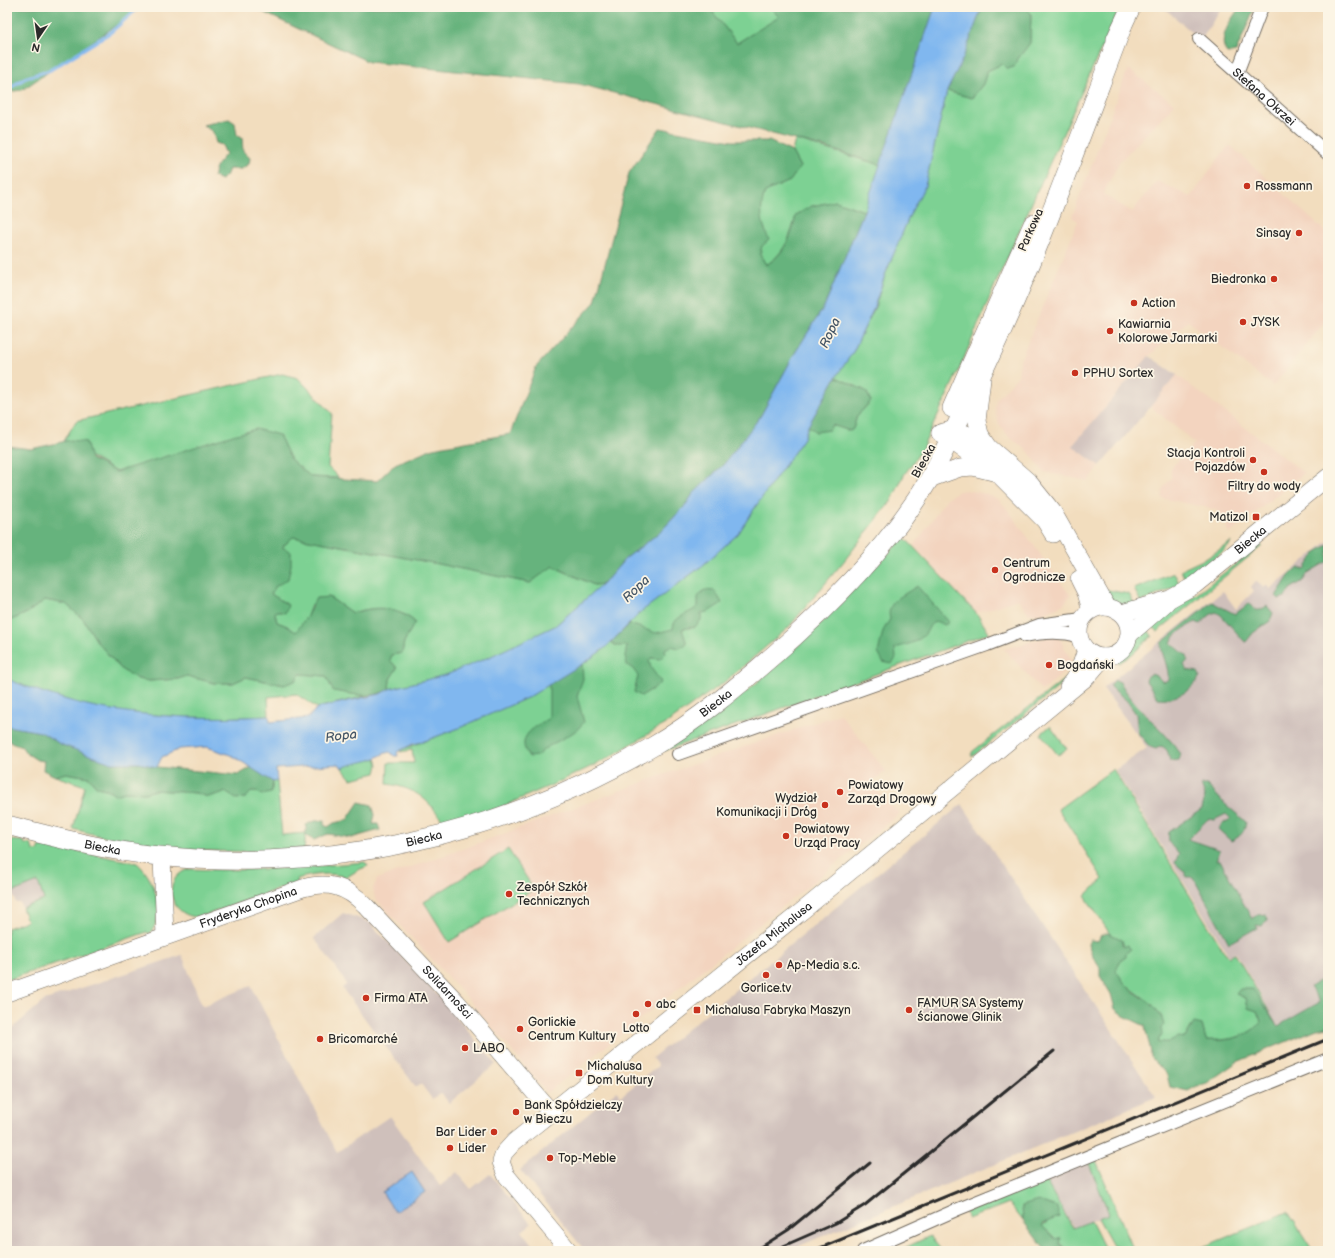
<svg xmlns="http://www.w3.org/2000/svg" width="1335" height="1258" font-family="'Balsamiq Sans',sans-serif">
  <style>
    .built { fill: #f3d4bf }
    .industrial { fill: #cfc0bb }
    .green { fill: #7dd193; stroke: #547e5f }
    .forest { fill: #66b37d; stroke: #486f54 }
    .water { fill: #80b7ef; stroke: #56718d }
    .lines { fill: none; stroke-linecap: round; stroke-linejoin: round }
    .stream { stroke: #80b7ef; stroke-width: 3.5 }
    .street-casing { stroke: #71695e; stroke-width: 14 }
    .secondary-casing { stroke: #71695e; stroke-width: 18 }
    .primary-casing { stroke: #71695e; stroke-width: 20 }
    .street { stroke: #fff; stroke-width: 12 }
    .secondary { stroke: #fff; stroke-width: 17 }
    .primary { stroke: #fff; stroke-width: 19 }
    .rail { stroke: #2b2b2b; stroke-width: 3 }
    .poi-dot { fill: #c8321e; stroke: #fcf5e5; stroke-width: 1.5 }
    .labels { text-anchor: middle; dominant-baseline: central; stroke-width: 3.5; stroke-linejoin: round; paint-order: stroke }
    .street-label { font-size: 12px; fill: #2b2b2b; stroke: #fcf5e5 }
    .poi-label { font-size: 12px; fill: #2b2b2b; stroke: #fcf5e5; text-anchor: start }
    .water-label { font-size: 13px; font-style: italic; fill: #456; stroke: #fcf5e5 }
  </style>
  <rect width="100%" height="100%" fill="#fcf5e5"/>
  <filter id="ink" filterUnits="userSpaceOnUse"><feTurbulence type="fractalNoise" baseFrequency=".025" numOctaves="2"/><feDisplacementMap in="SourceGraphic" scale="8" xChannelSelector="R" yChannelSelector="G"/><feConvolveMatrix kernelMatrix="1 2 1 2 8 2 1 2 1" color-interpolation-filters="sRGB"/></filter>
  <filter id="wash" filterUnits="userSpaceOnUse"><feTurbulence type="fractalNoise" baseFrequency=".012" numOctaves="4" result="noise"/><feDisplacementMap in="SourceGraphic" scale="16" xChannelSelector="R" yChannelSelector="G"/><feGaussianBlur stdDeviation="0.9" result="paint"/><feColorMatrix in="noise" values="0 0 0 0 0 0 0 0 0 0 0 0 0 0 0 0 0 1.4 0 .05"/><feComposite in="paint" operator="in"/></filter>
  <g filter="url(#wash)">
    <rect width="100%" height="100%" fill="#f2ddbe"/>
    <g class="built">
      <path d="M1128 69 1175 104 1119 162 1103 194 1132 212 1157 181 1191 197 1224 151 1230 145 1328 234V318L1273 386 1188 321 1149 356 1072 446 1100 466 1088 481 1044 472 1028 451 1009 437 999 424 995 410 996 400 1018 376 1020 361 1078 221 1072 217Z"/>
      <path d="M1177 375 1304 473 1229 534 1226 521 1220 513 1214 509 1161 498 1163 489 1171 478V468L1195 443 1150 406Z"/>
      <path d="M966 490 987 494 998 499 1005 506 1070 595 1064 604 1041 614H1029L1018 599 977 613 914 546 947 498 959 491Z"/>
      <path d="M1056 636 1061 641 1072 662 1062 674 1042 691 1004 649 1036 640Z"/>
      <path d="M840 714 886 771 871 782 885 800 900 813 547 1093 472 1003 375 898 373 889 377 879 468 847 654 778Z"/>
    </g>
    <g class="industrial">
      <path d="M1163 7H1222L1201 40Z"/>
      <path d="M1149 356 1177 375 1100 466 1072 446Z"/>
      <path d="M1328 541V1007L1279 1027 1236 953 1229 956 1115 770 1147 748 1103 688 1223 591 1236 609 1254 591 1251 587 1257 581 1263 588 1267 585 1270 589Z"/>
      <path d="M962 804 1156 1097 787 1251H585L520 1170 616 1091 621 1096 658 1066 652 1058Z"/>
      <path d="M38 882 44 900 22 908 20 903H16L12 892Z"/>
      <path d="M343 913 369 922 441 999 496 1064 449 1103 441 1093 432 1099 421 1084 416 1087 342 988 346 985 344 979 314 938Z"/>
      <path d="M182 955 202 1006 251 986 337 1152 390 1116 440 1186 457 1172 471 1189 490 1174 531 1224 522 1231 537 1251H7V1033L45 1000Z"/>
      <path d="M1088 1161 1109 1214 1074 1228 1044 1178Z"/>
    </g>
    <g class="green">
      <path d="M713 7H770L780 17 737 43 711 10Z"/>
      <path d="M1025 7H1120L995 285 958 372 922 449 904 475 892 500 844 561 788 628 727 680 670 721 603 761 554 784 501 807 446 826C430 801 417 788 387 784L388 763H414L412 750 400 752 401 750 459 728 529 697 587 661 605 648 642 611 702 566 738 534 756 506 804 438 808 426 816 432 832 425 850 431 853 429 857 416 871 401 866 391 836 377 853 352 875 307 885 275 911 212 925 186 947 91 972 98 983 84 987 71 1002 64 1014 67 1017 60 1030 42 1031 14Z"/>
      <path d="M795 140 881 165 864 211 836 201 812 206 796 215C791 235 785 253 766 265L760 254 765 229 761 222V206L765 192 790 181 800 167 792 152Z"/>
      <path d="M282 374 298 378 332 413 328 467 339 478 311 477 291 460 279 435 147 463 116 472 64 441 76 421Z"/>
      <path d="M293 537 433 563 530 583 552 566 594 585 603 584 555 626 495 655 446 675 389 689 390 679 397 668 390 660 392 655 402 653 404 642 415 622C395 605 376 606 352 613L329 597 311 605 307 616 296 633 287 626 277 622 275 614 276 611 288 605 271 594 276 586 281 548Z"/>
      <path d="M904 537 977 614 989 633 664 751 663 750C757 696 830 614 904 537Z"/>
      <path d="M1231 542 1228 547 1188 581 1185 580 1181 570 1207 558Z"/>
      <path d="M1260 545 1262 546 1157 632 1150 622 1197 594Z"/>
      <path d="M1174 573 1180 585 1141 602 1134 589Z"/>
      <path d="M1108 590 1129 594 1135 605C1117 606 1115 605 1103 591Z"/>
      <path d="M45 600 66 604 83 619 98 643 122 670 138 679 149 681 178 679 187 676 214 683H233L246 677 284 685 300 674 326 676 334 691 366 696 317 708 296 694 268 697 269 716C214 719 157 718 104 709 71 703 37 691 7 679V622L27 613Z"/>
      <path d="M1145 625 1152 636 1130 656 1119 663 1117 660 1129 652 1138 631Z"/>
      <path d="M1066 678 1062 684 972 757V752Z"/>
      <path d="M1050 726 1067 749 1058 755 1041 734Z"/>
      <path d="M376 758 378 765 376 773 351 779 342 768 354 763Z"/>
      <path d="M1113 769 1223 950 1229 957 1235 954 1278 1026 1246 998 1248 1008 1257 1011 1261 1021C1250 1038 1225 1041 1206 1040L1202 1025 1191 1027 1185 1038 1166 1043 1158 1041 1162 1017 1151 1003 1125 984 1116 971 1120 961 1123 959 1124 947 1122 940 1110 934 1085 896 1103 879 1058 809Z"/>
      <path d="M66 773 89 777 97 787 106 789 115 795 125 792 145 793 155 790 196 793 208 797 225 792 232 795 251 792 271 793 273 782 277 781 282 835 306 833 304 850C249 852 193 853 139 844 116 841 94 834 73 829L85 786 55 776Z"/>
      <path d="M7 840 23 841 25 844H31L33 850 38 851 40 846 48 845 137 863C155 878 167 916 149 934L147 932 7 980V928L27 921 22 908 44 900 38 882 13 892V894L7 897Z"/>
      <path d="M508 849 534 889 449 942 424 902Z"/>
      <path d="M365 862 368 866 358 870 347 877C329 872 314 874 297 879L298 882 200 917C169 918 160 878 189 869 248 872 306 867 365 862Z"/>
      <path d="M1095 1158 1134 1251H1126L1124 1247 1113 1245 1098 1218 1109 1214 1088 1161Z"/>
      <path d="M1044 1178 1073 1228 1091 1221 1106 1251H1069L1042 1226 1051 1219 1052 1207C1041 1199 1035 1204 1022 1206L1023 1221 1009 1203 968 1219 965 1212Z"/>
      <path d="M1288 1212 1313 1251H1193Z"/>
      <path d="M930 1236 942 1251H898Z"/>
    </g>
    <g class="forest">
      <path d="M7 7H136L127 18 22 90 7 92Z"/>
      <path d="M252 7H713L711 10 737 43 779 17 770 7H935L881 165 827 148 579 84 369 62Z"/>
      <path d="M982 7H1025L1031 13 1030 43 1017 60 1014 67 1007 69 1002 64 987 71 983 84 972 98 947 91 963 58Z"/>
      <path d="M1240 7 1254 9 1236 52 1227 53C1216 40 1232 18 1240 7Z"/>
      <path d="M229 119 235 123 237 135 242 138 243 151 250 158 249 164 241 169H229L226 176 221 180 214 177C213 168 220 161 226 154L222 145 216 143 213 132 203 125Z"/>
      <path d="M660 128 732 141H769L792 152 800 167 790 181 765 192C759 211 761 221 769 240L762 246 760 254 766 265C785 254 792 235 796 215L812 206 836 201 864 211 824 307 795 353 760 417 724 464 693 494 685 506 660 532 625 559 603 584 594 585 553 566 530 583 433 563 293 537 282 547 291 552V565L288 579 276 586 271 594 288 605 285 613 276 611 275 614 277 622 287 626 296 632 307 616 316 598 329 597 352 613C376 606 395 606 415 622L404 642 402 653 392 655 390 660 397 668 390 679 389 689C371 700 354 694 333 691L326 676 300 674 295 681 284 685 246 677 233 683H214L187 676 178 679 149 681 138 679 122 670 98 643 83 619 66 604 45 600 27 613 7 622V446L31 449 71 440 86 442 91 459 116 472 233 435 256 429 279 435 291 460 311 477 377 481 395 464 433 448 510 434 536 367 595 302 629 173Z"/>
      <path d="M836 377 866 391 871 401 857 416 853 429 850 431 832 425 829 430 816 432 808 426Z"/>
      <path d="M1328 545V561L1308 573 1303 581 1290 589 1285 597 1279 599 1276 596 1291 573 1299 568 1305 569 1316 552Z"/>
      <path d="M917 586 949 622 945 625 935 621C929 625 929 628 926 633 918 643 905 645 895 648L896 658 892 664 883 662 878 653 883 631 890 619C885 601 905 595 917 586Z"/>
      <path d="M704 590 715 591 722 603 708 612 701 613V620L695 627 682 629 687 644 679 648 671 646 665 649 666 653 660 659 652 658 649 661 651 668 661 682 656 687 641 696 634 692 638 676 633 669 627 665 625 656 627 646H616L611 642 630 624 656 633 673 629C673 615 690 615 698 606V597Z"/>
      <path d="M1212 602 1235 614 1250 603 1255 610H1260L1267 606 1273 613 1270 621 1253 633 1246 642 1244 641 1221 615 1216 612 1210 615 1200 624 1196 622C1188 625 1173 635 1171 643L1187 656 1188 660 1184 665 1187 670 1198 672 1200 676C1192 692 1175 700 1158 698L1146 681 1147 677 1151 674 1157 676 1163 682 1168 680C1170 668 1161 655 1161 643Z"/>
      <path d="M582 664 583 679 577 696 584 722C573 738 550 741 537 756L529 757C515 737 533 728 549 718V684Z"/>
      <path d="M1115 680 1120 682C1136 710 1163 728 1181 754L1179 760 1170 761C1168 754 1169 749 1161 746L1156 749 1150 747 1138 733 1136 714 1127 701 1111 687V684Z"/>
      <path d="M7 726 41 732 60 744 112 763H139L157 767 238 775 252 767 273 782 271 793 262 795 257 792H251L246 798 236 799 225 792 208 797 196 793 155 790 145 793 125 792 115 795 106 789 97 787 89 777 66 773 55 776 43 770 44 761 37 760 26 753 22 747 7 740Z"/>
      <path d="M1201 785H1207L1224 803 1246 822C1245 832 1240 837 1231 841L1218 829 1223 823 1231 819 1226 814 1214 820 1208 819 1188 839 1220 850 1216 861 1220 860 1252 919 1258 915 1266 914 1267 920 1262 926 1256 925 1257 928 1229 943 1193 877H1187L1184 871 1175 863 1179 853C1171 847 1167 842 1169 832L1202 809 1205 796Z"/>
      <path d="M359 802 372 805 375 815 373 824H378L380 830 351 838 328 834 314 840 306 836V825L314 821H324V825L328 827 334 823 347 820Z"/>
      <path d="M1107 933 1117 937 1122 940 1123 945 1124 947 1127 945 1131 949 1126 953V957L1120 961 1116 971C1121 977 1124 984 1130 989 1144 999 1160 1006 1164 1025L1161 1028 1162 1034 1158 1041C1165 1043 1172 1043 1177 1037L1185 1038 1194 1023 1202 1025 1206 1040C1224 1042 1250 1038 1261 1021L1257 1011 1248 1008 1246 998 1236 994 1240 989H1253L1278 1026 1320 1002 1310 987 1320 980 1328 982V1027L1317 1029 1237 1062 1204 1085 1197 1086 1188 1091 1170 1087 1167 1075 1151 1057C1151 1045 1146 1037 1145 1026L1124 1016 1115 1009 1111 994 1100 976V968L1093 957 1088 944 1090 940 1098 941 1101 935Z"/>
      <path d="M1038 1201 1057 1207 1059 1217 1044 1223 1042 1226 1054 1238 1061 1239 1060 1244 1069 1251H1046L1023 1221 1022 1206Z"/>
    </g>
    <g class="water">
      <path d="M935 7H982L963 58 947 91 925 186 911 212 885 275 873 310 853 352 836 377 808 426 804 438 756 506 738 534 702 566 642 611 605 648 587 661 529 697 459 728 422 742 413 744 397 752 398 756H394L390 752C384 753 381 755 376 758 367 762 352 763 342 768L339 764 276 769 277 781 273 782 233 756 207 747 180 749 162 757 157 767 139 763H112L103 760 60 744 41 732 7 726V679C37 691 75 704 107 709 160 718 215 719 269 716L270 722 308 718 317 708 380 694 389 689 446 675 489 657 555 626 605 582 625 559 660 532 685 506 693 494 724 464 760 417 795 353 824 307 864 211Z"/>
      <path d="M412 1172 425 1192 395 1212 382 1192Z"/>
    </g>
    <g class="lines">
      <path class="stream" d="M7 90 25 78 50 70 111 32 139 7"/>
    </g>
  </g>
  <g filter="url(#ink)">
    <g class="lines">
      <g class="street-casing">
        <g id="street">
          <path id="s1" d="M1199 39 1328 154"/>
          <path d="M1237 73 1262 7"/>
          <path d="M1025 636C1044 632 1060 631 1079 636"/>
          <path d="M678 754 987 645 1039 625 1082 619"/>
          <path d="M863 1251 956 1210 1328 1059"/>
        </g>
      </g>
      <g class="secondary-casing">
        <g id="secondary">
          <path d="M982 379 977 421 980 434 989 447"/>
          <path d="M940 433 955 429 970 436 991 449 1028 481 1053 512 1107 607"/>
          <path d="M940 433 990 468"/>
          <path d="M929 479 960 468 973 467 997 473 1045 521 1053 534"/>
          <path d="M1079 579 1086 593 1091 610"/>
          <circle cx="1104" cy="632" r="25"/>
          <path id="s2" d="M1122 613 1170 599 1195 585 1328 477"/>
          <path d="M1130 634 1166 603"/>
          <path d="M1068 687 1078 673 1086 650"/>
          <path d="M162 857 165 936"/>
          <path id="s3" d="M7 993 303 888C328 881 346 886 365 905L457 1002 551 1112"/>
          <path id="s4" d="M569 1251 506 1175 501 1162 504 1153 514 1142 807 907 1087 677 1104 657"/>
        </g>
      </g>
      <g class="primary-casing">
        <g id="primary">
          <path d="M1116 39 1131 7"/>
          <path d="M952 408 1033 224"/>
          <path id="s5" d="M7 825C57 838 108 851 159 856 331 874 504 834 652 747 697 721 737 687 776 653 832 604 892 542 930 478 941 458 951 437 961 416 1025 291 1072 158 1122 27"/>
        </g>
      </g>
      <use href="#street" class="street"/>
      <use href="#secondary" class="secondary"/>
      <use href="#primary" class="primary"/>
      <g class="rail">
        <path d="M755 1251 788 1230 870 1163"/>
        <path d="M772 1251 836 1223 865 1205 1054 1051"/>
        <path d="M813 1251 1328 1039"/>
      </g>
    </g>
  </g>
  <g class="poi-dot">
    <circle cx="1247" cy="186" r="4"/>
    <circle cx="1299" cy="233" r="4"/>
    <circle cx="1274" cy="279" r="4"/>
    <circle cx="1134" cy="303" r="4"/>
    <circle cx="1243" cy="322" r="4"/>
    <circle cx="1110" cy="331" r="4"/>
    <circle cx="1075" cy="373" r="4"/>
    <circle cx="1253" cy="460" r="4"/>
    <circle cx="1264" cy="472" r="4"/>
    <rect x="1252" y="513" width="8" height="8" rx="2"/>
    <circle cx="995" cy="570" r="4"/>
    <circle cx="1049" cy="665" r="4"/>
    <circle cx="840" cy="792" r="4"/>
    <circle cx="825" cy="805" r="4"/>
    <circle cx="786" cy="836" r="4"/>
    <circle cx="509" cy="894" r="4"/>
    <circle cx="779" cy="965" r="4"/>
    <circle cx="766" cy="975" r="4"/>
    <circle cx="366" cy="998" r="4"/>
    <circle cx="648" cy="1004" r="4"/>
    <rect x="693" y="1006" width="8" height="8" rx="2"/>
    <circle cx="909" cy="1010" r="4"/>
    <circle cx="636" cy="1014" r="4"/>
    <circle cx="520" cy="1029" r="4"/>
    <circle cx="320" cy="1039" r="4"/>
    <circle cx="465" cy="1048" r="4"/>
    <rect x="575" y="1069" width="8" height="8" rx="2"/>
    <circle cx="516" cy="1112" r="4"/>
    <circle cx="494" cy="1132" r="4"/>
    <circle cx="450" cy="1148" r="4"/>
    <circle cx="550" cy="1158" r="4"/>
  </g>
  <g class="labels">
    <g class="street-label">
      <text stroke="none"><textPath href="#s1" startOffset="87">Stefana Okrzei</textPath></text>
      <text transform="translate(1031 230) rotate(-66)">Parkowa</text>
      <text transform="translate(924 461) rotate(-61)">Biecka</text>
      <text stroke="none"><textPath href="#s2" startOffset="150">Biecka</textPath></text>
      <text stroke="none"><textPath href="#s5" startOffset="746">Biecka</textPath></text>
      <text stroke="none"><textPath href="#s5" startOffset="422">Biecka</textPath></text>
      <text stroke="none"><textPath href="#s5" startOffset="98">Biecka</textPath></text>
      <text stroke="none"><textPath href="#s3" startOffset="256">Fryderyka Chopina</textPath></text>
      <text stroke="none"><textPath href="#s4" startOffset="470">Józefa Michalusa</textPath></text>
      <text stroke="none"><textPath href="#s3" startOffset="502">Solidarności</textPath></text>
    </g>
    <g class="poi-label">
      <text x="1255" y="186">Rossmann</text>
      <text x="1291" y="233" text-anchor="end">Sinsay</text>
      <text x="1266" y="279" text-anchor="end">Biedronka</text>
      <text x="1142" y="303">Action</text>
      <text x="1251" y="322">JYSK</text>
      <text x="1118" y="324">Kawiarnia<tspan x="1118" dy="14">Kolorowe Jarmarki</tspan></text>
      <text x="1083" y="373">PPHU Sortex</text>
      <text x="1245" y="453" text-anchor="end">Stacja Kontroli<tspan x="1245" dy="14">Pojazdów</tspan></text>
      <text x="1264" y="486" text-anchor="middle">Filtry do wody</text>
      <text x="1248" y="517" text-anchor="end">Matizol</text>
      <text x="1003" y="563">Centrum<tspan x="1003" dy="14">Ogrodnicze</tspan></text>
      <text x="1057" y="665">Bogdański</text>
      <text x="848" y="785">Powiatowy<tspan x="848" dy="14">Zarząd Drogowy</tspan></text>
      <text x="817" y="798" text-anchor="end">Wydział<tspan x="817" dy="14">Komunikacji i Dróg</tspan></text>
      <text x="794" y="829">Powiatowy<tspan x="794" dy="14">Urząd Pracy</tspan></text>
      <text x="517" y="887">Zespół Szkół<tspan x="517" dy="14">Technicznych</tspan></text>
      <text x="787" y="965">Ap-Media s.c.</text>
      <text x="766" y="988" text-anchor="middle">Gorlice.tv</text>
      <text x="374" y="998">Firma ATA</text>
      <text x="917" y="1003">FAMUR SA Systemy<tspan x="917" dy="14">ścianowe Glinik</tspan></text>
      <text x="656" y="1004">abc</text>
      <text x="705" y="1010">Michalusa Fabryka Maszyn</text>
      <text x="528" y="1022">Gorlickie<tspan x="528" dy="14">Centrum Kultury</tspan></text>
      <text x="636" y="1028" text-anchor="middle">Lotto</text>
      <text x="328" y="1039">Bricomarché</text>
      <text x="473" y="1048">LABO</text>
      <text x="587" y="1066">Michalusa<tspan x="587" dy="14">Dom Kultury</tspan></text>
      <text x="524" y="1105">Bank Spółdzielczy<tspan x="524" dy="14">w Bieczu</tspan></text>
      <text x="486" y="1132" text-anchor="end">Bar Lider</text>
      <text x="458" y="1148">Lider</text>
      <text x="558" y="1158">Top-Meble</text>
    </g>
    <g class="water-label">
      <text transform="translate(830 333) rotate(-65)">Ropa</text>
      <text transform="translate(636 589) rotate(-44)">Ropa</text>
      <text transform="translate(341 736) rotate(-7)">Ropa</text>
    </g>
  </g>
  <rect width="1335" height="1258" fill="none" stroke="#fcf5e5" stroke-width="24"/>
  <g transform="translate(38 38) rotate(193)" stroke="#fcf5e5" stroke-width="3" paint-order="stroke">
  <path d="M0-3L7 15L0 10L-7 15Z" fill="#2b2b2b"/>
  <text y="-6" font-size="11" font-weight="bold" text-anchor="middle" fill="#2b2b2b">N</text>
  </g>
</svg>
